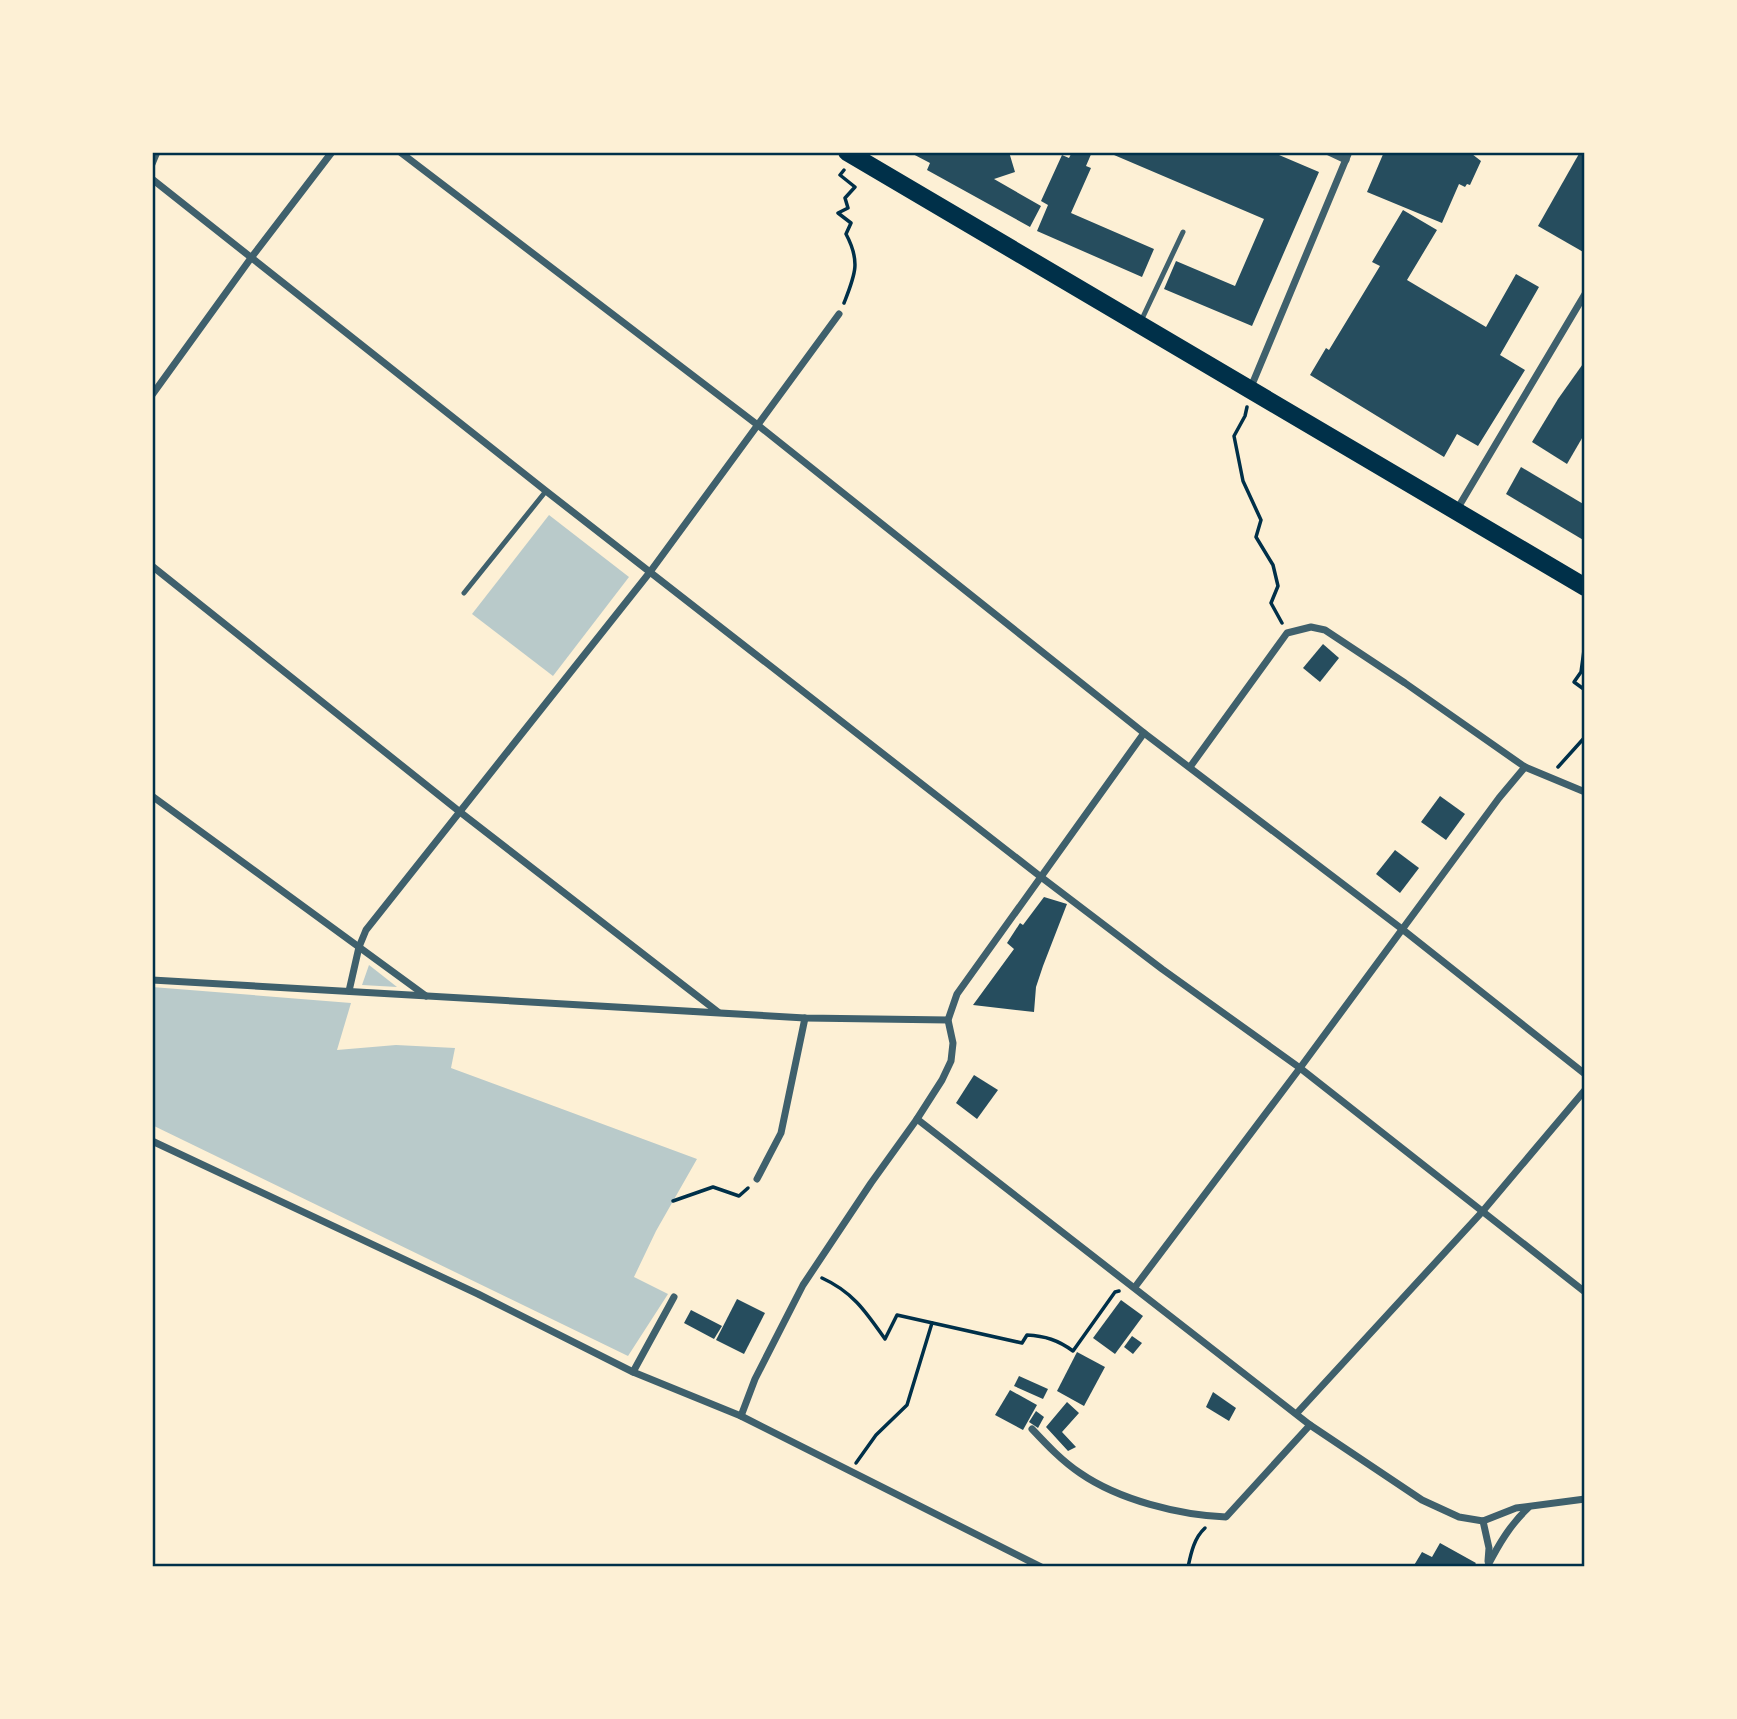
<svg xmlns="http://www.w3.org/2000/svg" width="1737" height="1719" font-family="'Exo 2',sans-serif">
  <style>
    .green { fill: #b9caca }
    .building { fill: #264d5e }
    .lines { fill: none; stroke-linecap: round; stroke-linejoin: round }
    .path { stroke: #003049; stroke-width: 3.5 }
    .service { stroke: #3f606c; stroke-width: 5 }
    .minor { stroke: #3f606c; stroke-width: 7 }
    .primary { stroke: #003049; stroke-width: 18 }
    .neatline { fill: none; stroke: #003049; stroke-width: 2.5 }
  </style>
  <rect width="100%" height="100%" fill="#fdf0d5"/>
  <g class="green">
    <path d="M549 515 629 577 553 676 472 614Z"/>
    <path d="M369 965 397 987 362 985Z"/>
    <path d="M152 987 351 1003 337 1050 396 1045 455 1048 451 1068 697 1159 656 1231 634 1277 668 1294 628 1356 152 1125Z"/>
  </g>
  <g class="building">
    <path d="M909 152H1009L1015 172 994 179 1041 206 1030 227 927 170 930 163Z"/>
    <path d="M1072 152H1092L1086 166 1091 168 1071 213 1154 249 1142 277 1037 231 1048 205 1041 201 1062 155 1069 158Z"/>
    <path d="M1107 152H1272L1319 172 1252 326 1164 289 1176 261 1235 286 1264 219Z"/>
    <path d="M1384 152H1473L1472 154 1481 161 1470 185 1467 184 1465 187 1459 184 1442 223 1367 192Z"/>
    <path d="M1580 152 1585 155V253L1538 226Z"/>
    <path d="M1403 210 1437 230 1407 280 1486 327 1516 274 1539 287 1500 355 1525 370 1478 446 1457 434 1444 457 1310 375 1326 348 1329 350 1380 266 1372 262Z"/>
    <path d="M1585 361V433L1567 464 1532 442 1558 399Z"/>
    <path d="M1521 467 1585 505V541L1506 494Z"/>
    <path d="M1323 644 1339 658 1320 682 1303 668Z"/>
    <path d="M1440 796 1465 814 1446 840 1421 822Z"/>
    <path d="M1395 850 1419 868 1400 893 1376 874Z"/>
    <path d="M1044 897 1067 904 1043 966 1036 987 1034 1012 973 1005 1014 949 1007 943 1020 923 1023 925Z"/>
    <path d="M974 1075 998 1090 977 1119 956 1103Z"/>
    <path d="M737 1299 765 1313 744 1354 716 1340Z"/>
    <path d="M1121 1300 1143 1316 1115 1354 1093 1338Z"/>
    <path d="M691 1310 722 1326 714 1339 684 1323Z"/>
    <path d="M1132 1336 1142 1343 1133 1354 1124 1347Z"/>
    <path d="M1077 1352 1105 1367 1084 1406 1057 1391Z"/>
    <path d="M1019 1376 1048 1389 1043 1399 1014 1386Z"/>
    <path d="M1010 1390 1037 1405 1023 1430 995 1415Z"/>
    <path d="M1213 1392 1236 1408 1229 1421 1206 1407Z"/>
    <path d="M1067 1402 1079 1413 1062 1432 1076 1447 1068 1451 1046 1427Z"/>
    <path d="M1036 1411 1044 1417 1038 1428 1029 1422Z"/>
    <path d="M1440 1543 1476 1563 1473 1567H1413L1422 1552 1432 1557Z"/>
  </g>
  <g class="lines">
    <g class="path">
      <path d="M844 303C855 275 861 262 846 234L851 223 838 213 848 208 845 198 855 187 840 175 844 170"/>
      <path d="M1247 407 1245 416 1234 436 1243 481 1261 520 1256 537 1273 565 1278 586 1271 603 1282 623"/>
      <path d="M1585 643 1581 672 1574 682 1585 690"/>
      <path d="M1558 767 1585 737"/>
      <path d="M673 1201 713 1187 739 1196 748 1188"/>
      <path d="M822 1278C853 1292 866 1312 885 1339L897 1315 1022 1343 1027 1335C1045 1336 1058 1340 1073 1351L1115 1292 1119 1291"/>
      <path d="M856 1463 876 1435 907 1405 932 1323"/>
      <path d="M1188 1567C1191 1553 1194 1538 1205 1528"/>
    </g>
    <g class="service">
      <path d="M1141 321 1183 232"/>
      <path d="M464 593 546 491"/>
    </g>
    <g class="minor">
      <path d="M400 152 759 426 1144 733 1402 929 1585 1074"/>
      <path d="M1329 152 1346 160"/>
      <path d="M152 164 157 152"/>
      <path d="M152 179 546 491 1041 877 1162 969 1300 1068 1585 1292"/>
      <path d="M1251 387 1349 152"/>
      <path d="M152 395 251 258 332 152"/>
      <path d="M1456 511 1585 294"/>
      <path d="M152 566 460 812 718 1012"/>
      <path d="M1144 733 957 994 948 1020 953 1043 951 1061 942 1080 917 1119 1310 1425 1422 1500 1459 1517 1483 1521 1516 1508 1585 1499"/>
      <path d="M1190 767 1287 633 1311 627 1325 630 1405 683 1525 767 1585 792"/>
      <path d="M152 796 426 996"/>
      <path d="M152 980 805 1018 948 1020"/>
      <path d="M349 991 359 947 366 930 650 572 839 314"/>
      <path d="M152 1141 478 1294 633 1372 741 1416 1041 1567"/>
      <path d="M757 1179 781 1133 805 1018"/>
      <path d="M1135 1287 1300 1068 1499 798 1525 767"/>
      <path d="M633 1372 674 1297"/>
      <path d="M1297 1413 1482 1212 1585 1090"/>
      <path d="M741 1416 755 1379 803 1285 871 1183 917 1119"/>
      <path d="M1032 1429C1047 1445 1062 1461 1080 1473 1119 1500 1179 1515 1226 1517L1310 1425"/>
      <path d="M1483 1521 1489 1548 1488 1561"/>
      <path d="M1487 1567C1499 1544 1510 1525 1528 1508"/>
    </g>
    <path class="primary" d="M847 152 1585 587"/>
  </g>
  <rect width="1737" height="1719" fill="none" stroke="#fdf0d5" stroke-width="308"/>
  <rect x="154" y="154" width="1429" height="1411" class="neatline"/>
</svg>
